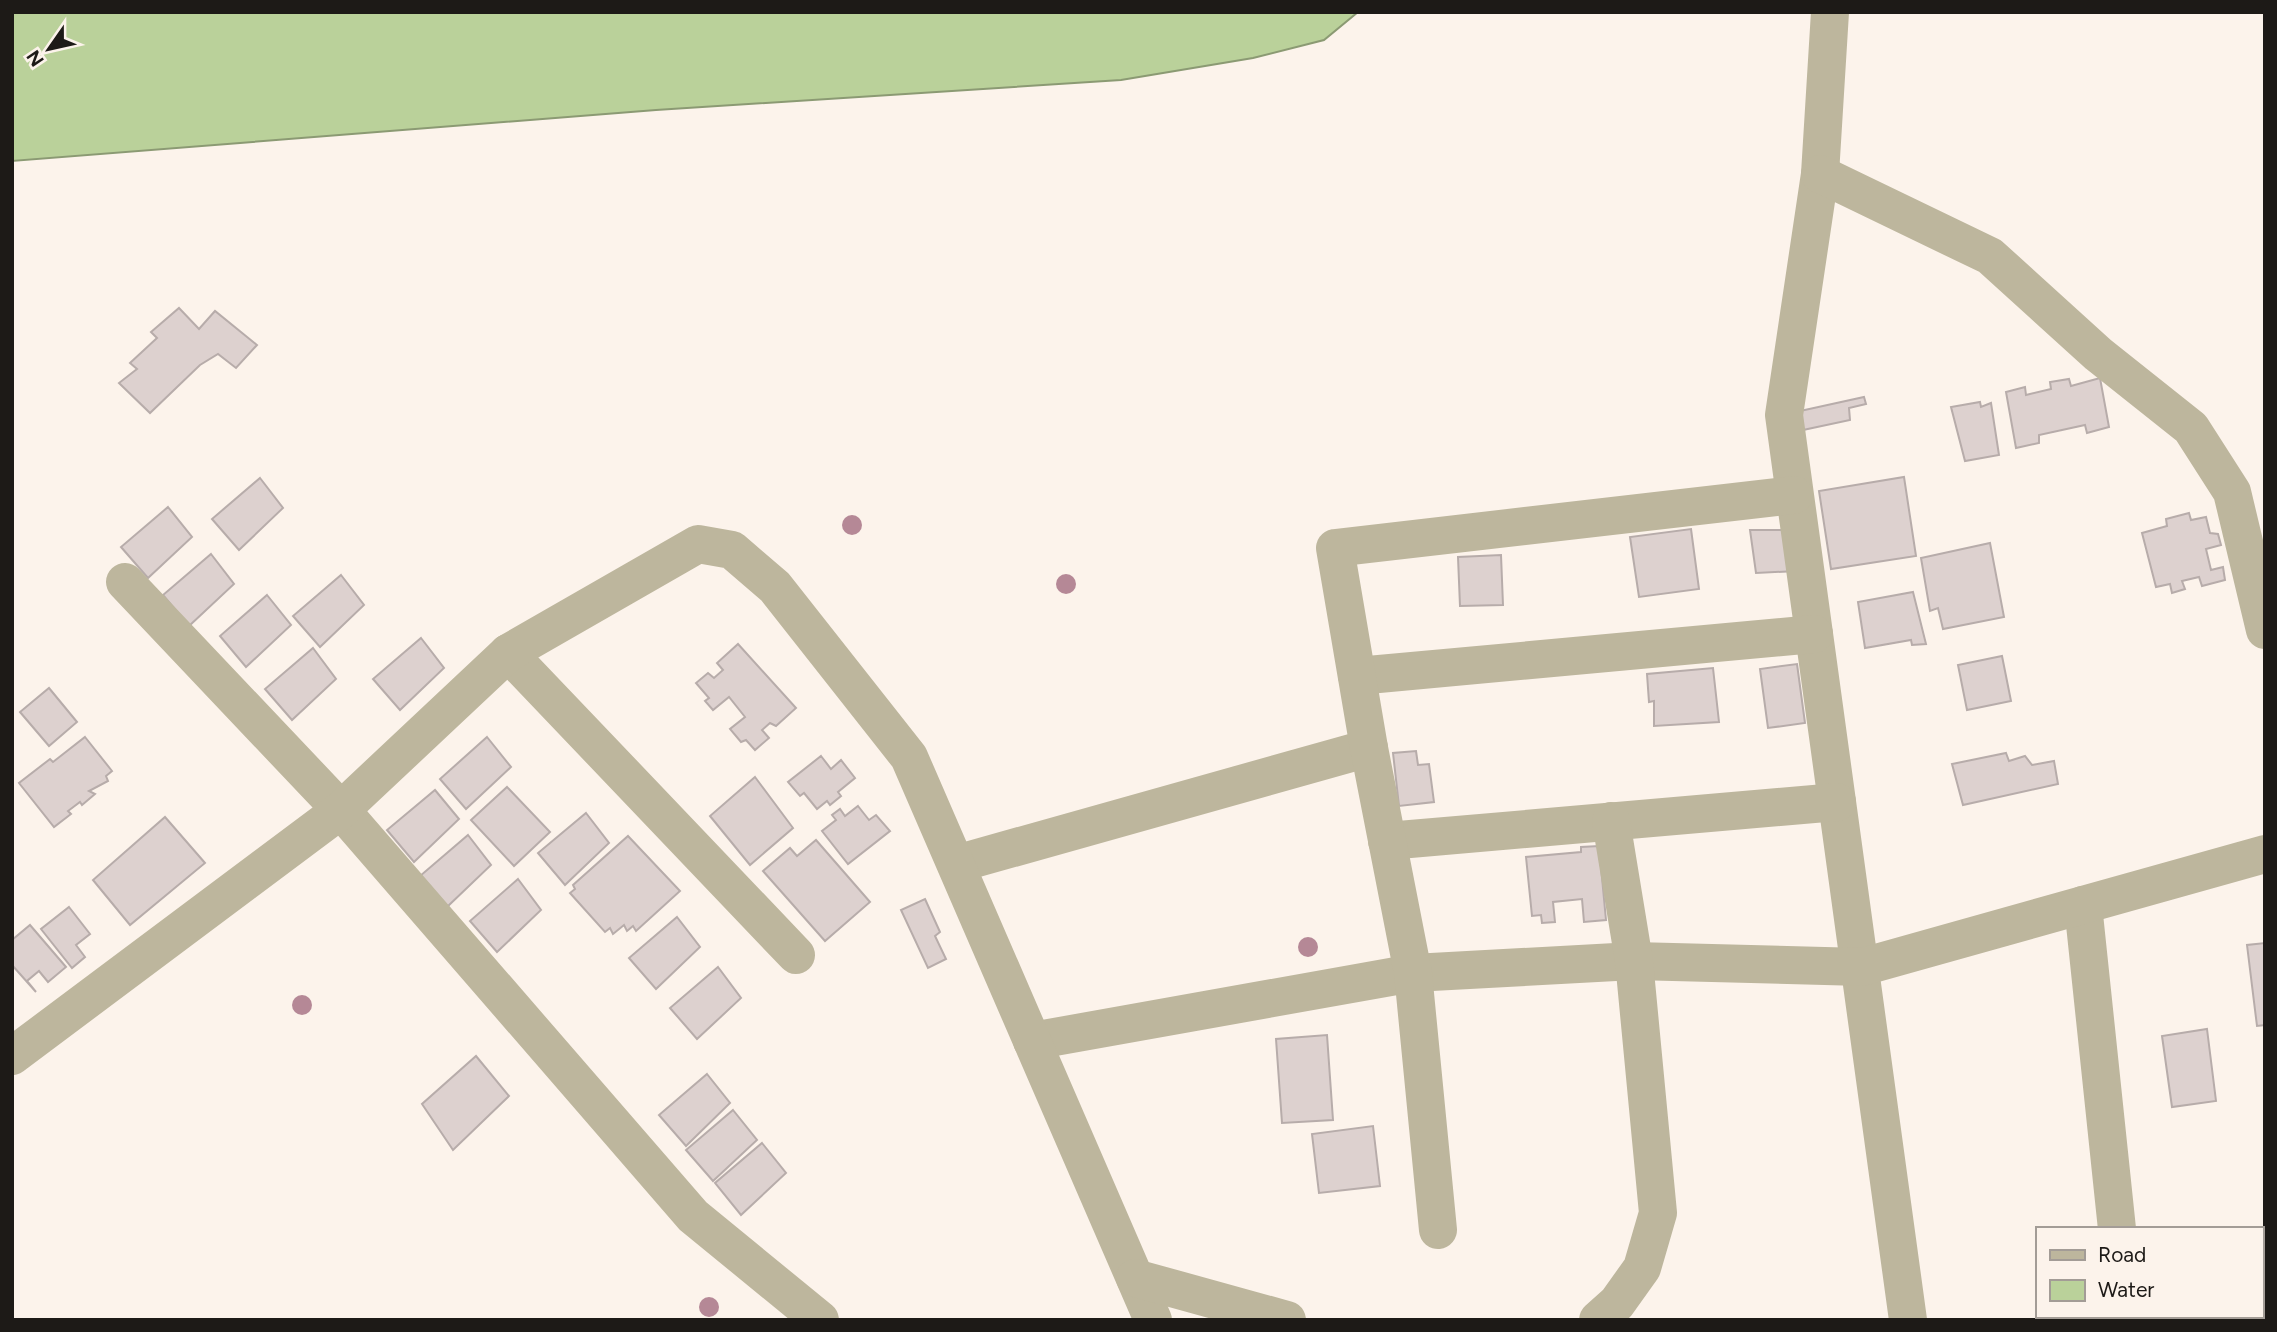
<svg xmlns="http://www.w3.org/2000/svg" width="2277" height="1332" font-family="Figtree,sans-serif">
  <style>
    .water { fill: #bad19a; stroke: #8b9a73; stroke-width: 2 }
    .building { fill: #ddd1cf; stroke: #b7acaa; stroke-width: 2 }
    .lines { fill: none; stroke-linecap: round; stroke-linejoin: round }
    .minor { stroke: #bdb69d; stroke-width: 38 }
    .tree { fill: #b58896 }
  </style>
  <rect width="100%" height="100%" fill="#fcf3eb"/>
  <path class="water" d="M12 12H1358L1324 40 1253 58 1121 80 656 110 12 161Z"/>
  <g class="building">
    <path d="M179 308 199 329 215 311 257 345 236 368 218 354 200 365 150 413 119 383 137 369 130 363 157 338 151 332Z"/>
    <path d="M2100 378 2109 427 2087 433 2085 425 2039 435V443L2016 448 2006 392 2025 387 2026 395 2051 389 2050 382 2069 379 2071 386Z"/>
    <path d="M1864 397 1866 404 1849 408 1850 420 1803 430 1800 411Z"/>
    <path d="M1980 402 1981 407 1991 403 1999 455 1965 461 1951 407Z"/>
    <path d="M1904 477 1916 556 1831 569 1819 491Z"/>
    <path d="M260 478 283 508 239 550 212 519Z"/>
    <path d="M168 507 192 537 148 578 121 547Z"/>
    <path d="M2189 513 2191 520 2206 517 2210 533 2218 534 2221 545 2206 549 2211 570 2223 567 2225 580 2202 586 2199 577 2182 581 2185 589 2172 593 2170 584 2156 587 2142 533 2167 526 2166 519Z"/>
    <path d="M1691 529 1699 589 1639 597 1630 537Z"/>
    <path d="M1750 530H1790L1796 571 1756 573Z"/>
    <path d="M1990 543 2004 617 1943 629 1938 608 1930 611 1921 558Z"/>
    <path d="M211 554 234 584 189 626 163 595Z"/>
    <path d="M1501 555 1503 605 1460 606 1458 557Z"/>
    <path d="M341 575 364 605 320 647 293 616Z"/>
    <path d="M1913 592 1926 644 1912 645 1911 640 1865 648 1858 602Z"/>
    <path d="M267 595 291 625 246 667 220 636Z"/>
    <path d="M421 638 444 668 400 710 373 679Z"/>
    <path d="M738 644 796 708 776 726 770 723 762 730 769 738 755 750 746 740 741 742 730 729 745 717 729 697 713 710 705 701 709 698 696 683 708 673 714 678 723 670 717 663Z"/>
    <path d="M313 648 336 679 292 720 265 689Z"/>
    <path d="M2002 656 2011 701 1967 710 1958 665Z"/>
    <path d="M1797 664 1805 723 1768 728 1760 669Z"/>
    <path d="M1713 668 1719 722 1654 726V701L1649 702 1647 674Z"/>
    <path d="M49 688 77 722 49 746 20 712Z"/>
    <path d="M85 737 112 771 106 776 108 781 89 791 95 794 82 805 80 802 68 811 71 814 54 827 19 783 50 759 53 762Z"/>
    <path d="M487 737 511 767 466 809 440 779Z"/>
    <path d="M1416 751 1418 765 1429 764 1434 802 1399 806 1393 753Z"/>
    <path d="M2006 753 2009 761 2025 756 2032 765 2054 761 2058 784 1963 805 1952 764Z"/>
    <path d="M821 756 831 769 841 760 855 778 838 792 841 796 830 805 827 801 817 809 804 793 800 796 788 782Z"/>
    <path d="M755 777 793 828 750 865 710 816Z"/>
    <path d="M507 787 550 832 514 866 471 820Z"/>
    <path d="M435 790 459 819 414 862 387 830Z"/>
    <path d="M858 806 869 820 876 815 890 831 848 864 822 831 836 820 832 815 840 809 845 816Z"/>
    <path d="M586 813 609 843 565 885 538 853Z"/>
    <path d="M165 817 205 863 130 925 93 880Z"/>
    <path d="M468 835 491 865 447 907 420 876Z"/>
    <path d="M628 836 680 891 636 931 633 926 627 931 624 925 613 934 610 928 605 932 570 893 575 889 573 885Z"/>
    <path d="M816 840 870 902 825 941 763 871 790 848 797 856Z"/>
    <path d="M1599 846 1606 920 1584 922 1582 899 1553 902 1555 922 1542 923 1541 915 1532 916 1526 857 1581 852V847Z"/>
    <path d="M518 879 541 910 497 952 470 921Z"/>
    <path d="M925 899 940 932 935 936 946 959 928 968 901 910Z"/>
    <path d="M69 907 90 934 76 945 85 957 72 968 41 929Z"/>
    <path d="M677 917 700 947 656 989 629 958Z"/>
    <path d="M30 925 66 967 48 982 39 971 27 981 36 992 12 965V940Z"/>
    <path d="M2265 943V1025L2257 1026 2247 945Z"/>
    <path d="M718 967 741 998 697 1039 670 1008Z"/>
    <path d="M2207 1029 2216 1101 2172 1107 2162 1036Z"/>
    <path d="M1327 1035 1333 1120 1282 1123 1276 1039Z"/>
    <path d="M476 1056 509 1096 453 1150 422 1104Z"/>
    <path d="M707 1074 730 1103 686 1146 659 1115Z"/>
    <path d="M733 1110 757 1140 713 1181 686 1150Z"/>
    <path d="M1373 1126 1380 1186 1319 1193 1312 1134Z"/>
    <path d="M762 1143 786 1173 741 1215 715 1183Z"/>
  </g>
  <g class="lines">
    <g class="minor">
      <path d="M1830 12 1820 174 1784 415 1908 1320"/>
      <path d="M1820 174 1990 256 2098 354 2191 428 2232 492 2265 630"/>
      <path d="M125 582 341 810 693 1216 820 1320"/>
      <path d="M508 653 796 955"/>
      <path d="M1357 676 1814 634"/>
      <path d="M1387 841 1837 802"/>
      <path d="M956 864 1369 748"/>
      <path d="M2083 905 2117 1229"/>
      <path d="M1032 1041 1413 973 1634 961 1862 967 2265 854"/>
      <path d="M12 1056 341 810 508 653 698 544 732 550 775 587 909 757 1153 1320"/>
      <path d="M1438 1230 1413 973 1369 748 1335 548 1794 495"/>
      <path d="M1135 1278 1287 1320"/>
      <path d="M2139 1316 2140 1320"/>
      <path d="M1598 1320 1617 1303 1642 1268 1658 1213 1634 961 1611 821"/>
    </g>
  </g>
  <g class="tree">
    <circle cx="852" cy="525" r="10"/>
    <circle cx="1066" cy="584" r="10"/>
    <circle cx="1308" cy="947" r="10"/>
    <circle cx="302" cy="1005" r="10"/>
    <circle cx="709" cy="1307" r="10"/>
  </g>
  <rect width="2277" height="1332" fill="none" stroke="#1d1a17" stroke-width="28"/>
  <rect x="2036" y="1227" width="228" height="91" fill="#fcf3eb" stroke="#a39c96" stroke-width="2"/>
  <rect x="2050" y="1250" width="35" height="10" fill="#bdb69d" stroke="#a39c96" stroke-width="2"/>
  <text x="2098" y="1262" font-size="21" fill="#1d1a17">Road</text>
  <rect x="2050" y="1280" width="35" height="21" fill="#bad19a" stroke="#a39c96" stroke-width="2"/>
  <text x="2098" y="1297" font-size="21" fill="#1d1a17">Water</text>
  <g transform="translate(49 49) rotate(236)" stroke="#fcf3eb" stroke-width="5" paint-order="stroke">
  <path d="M0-5L12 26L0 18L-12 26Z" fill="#1d1a17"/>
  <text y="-10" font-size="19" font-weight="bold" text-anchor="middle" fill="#1d1a17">N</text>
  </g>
</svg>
